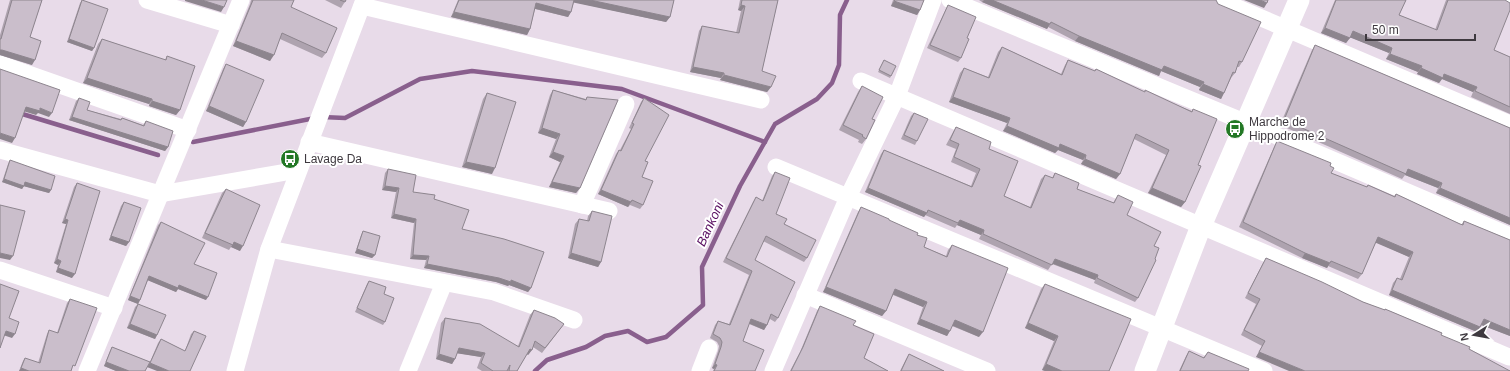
<svg xmlns="http://www.w3.org/2000/svg" width="1510" height="371" font-family="Arial,sans-serif">
  <style>
    .lines { fill: none; stroke-linecap: round; stroke-linejoin: round }
    .stream { stroke: #895f8d; stroke-width: 4.5 }
    .minor { stroke: #fff; stroke-width: 17 }
    .tertiary { stroke: #fff; stroke-width: 21 }
    .wall { fill: #aea3af }
    .shaded-wall { fill: #8d858e }
    .building { fill: #cabecb; stroke: #8d858e }
    .labels { text-anchor: middle; dominant-baseline: central; stroke-width: 4; stroke-linejoin: round; paint-order: stroke }
    .poi-label { font-size: 12px; fill: #3e393f; stroke: #fff; text-anchor: start }
    .water-label { font-size: 13px; font-style: italic; fill: #590f61; stroke: #fff }
  </style>
  <rect width="100%" height="100%" fill="#e8dbe9"/>
  <g class="lines">
    <g class="stream">
      <path d="M19 113 158 155"/>
      <path d="M322 117 345 118 420 79 472 71 622 89 765 142"/>
      <path d="M193 142 315 118"/>
      <path d="M535 371 547 360 586 347 605 336 628 331 647 342 666 337 703 305 702 267 740 186 775 124 817 99 832 83 839 65 840 15 847 0"/>
    </g>
    <g class="minor">
      <path d="M147 0 231 25"/>
      <path d="M950 0 1247 123 1510 236"/>
      <path d="M1219 0 1510 124"/>
      <path d="M1509 0H1510"/>
      <path d="M362 6 761 100"/>
      <path d="M0 64 188 130"/>
      <path d="M861 81 1509 357"/>
      <path d="M309 142 609 211"/>
      <path d="M0 150 160 194 298 170"/>
      <path d="M776 167 1264 371"/>
      <path d="M582 205 626 104"/>
      <path d="M269 249 494 292 574 320"/>
      <path d="M0 270 114 308"/>
      <path d="M805 295 987 371"/>
      <path d="M87 371 241 0"/>
      <path d="M235 371 269 249 364 0"/>
      <path d="M408 371 444 283"/>
      <path d="M700 371 709 348"/>
      <path d="M773 371 848 197 897 96 933 0"/>
    </g>
    <path class="tertiary" d="M1145 371 1201 226 1299 0"/>
  </g>
  <g class="wall">
    <path d="M10 0H42L30 37 32 65 0 55V35Z"/>
    <path d="M82 0 94 48 92 51 67 42 80 3Z"/>
    <path d="M251 0H294L291 7 326 53 322 58 280 39 270 61 233 46 250 4Z"/>
    <path d="M325 0H346L341 8Z"/>
    <path d="M458 0H674L670 17 666 22 574 2 571 12 568 17 535 9 530 29 527 35 451 17Z"/>
    <path d="M740 0H778L762 71 771 87 767 92 720 80 721 78 690 72 699 31 702 26 736 33 741 11 738 10Z"/>
    <path d="M893 0H924L920 10 917 15 891 6Z"/>
    <path d="M979 0H1216L1242 62 1239 67H1237L1235 73 1231 78 1221 99 1199 90 1200 87 1161 71 1159 76 1075 41 1048 27 1047 29 982 2Z"/>
    <path d="M1335 0H1406L1399 15 1435 30 1446 0H1505L1494 50 1510 57V114L1471 97 1473 92 1442 79 1439 83 1417 74 1418 72 1386 59 1389 53 1350 37 1346 43 1321 33Z"/>
    <path d="M948 5 967 38 961 58 958 62 927 48 946 9Z"/>
    <path d="M102 39 165 60 167 56 180 110 176 115 149 106V104L83 83 98 44Z"/>
    <path d="M1315 45 1510 128V225L1436 193 1438 188 1405 175 1402 179 1280 125 1312 50Z"/>
    <path d="M1002 47 1061 74 1065 65 1068 60 1094 71 1096 69 1144 92 1192 111 1193 109 1198 165 1185 202 1181 207 1148 193 1166 155 1134 139 1120 174 1116 179 1081 164 1083 160 1058 150 1055 153 1003 131 1007 123 949 102 960 73 964 68 988 77 998 52Z"/>
    <path d="M884 60 891 76 890 78 878 72Z"/>
    <path d="M226 64 246 122 243 127 206 111 223 69Z"/>
    <path d="M862 86 872 119 866 139 862 144 858 142 859 140 839 130 858 92Z"/>
    <path d="M553 90 586 99 587 97 580 188 576 193 549 187 560 162 549 157 556 139 538 133 550 95Z"/>
    <path d="M487 93 492 174 462 167 483 99Z"/>
    <path d="M79 98 87 110 121 119 122 118 143 125 146 121 168 147 165 151 69 120 76 101Z"/>
    <path d="M644 98 645 161 642 177 643 205 640 209 630 205 628 207 598 194 616 154 619 150H620L631 129 629 128 641 102Z"/>
    <path d="M914 113 917 141 915 145 901 139 911 116Z"/>
    <path d="M956 127 989 149 1004 196 1030 207 1041 179 1045 175 1052 178 1055 173 1077 189 1113 203 1118 195 1127 215 1154 246 1138 298 1135 302 1094 283 1095 280 1052 264 1048 270 979 239 981 235 957 225 955 228 925 215 924 217 865 192 881 154 884 150 971 186 976 173 951 162 956 149 946 145 953 132Z"/>
    <path d="M1277 141 1330 166 1331 173 1366 187 1368 185 1394 196 1396 194 1460 224 1461 225 1464 221 1510 240V336L1482 325 1477 332 1389 295 1393 283 1397 278 1400 279 1409 257 1376 242 1362 274 1358 279 1328 266 1327 268 1302 258 1239 227 1274 147Z"/>
    <path d="M10 160 51 190 49 193 24 186 22 189 2 182 8 164Z"/>
    <path d="M388 169 413 192 434 199 462 229 531 288 528 292 509 285 508 286 496 282 424 268 426 260 410 259 414 223 391 218 396 192 382 190 385 173Z"/>
    <path d="M775 172 776 214 784 224 807 258 804 262 763 241 755 260 778 318 775 322 770 319 767 325 764 330 749 324 743 341 755 371H713L714 369 712 368 718 351 719 346 717 342 710 338 715 325 718 321 729 324 749 275 723 262 753 202 756 197 762 201 772 176Z"/>
    <path d="M77 183 72 278 56 272 58 265 54 263 66 224 62 223 74 187Z"/>
    <path d="M226 189 240 251 231 247 229 250 202 238 222 193Z"/>
    <path d="M124 202 129 242 126 246 109 240 121 206Z"/>
    <path d="M861 207 917 235 924 247 946 256 948 250 952 245 979 337 952 326 947 336 917 324 923 307 893 295 886 311 882 316 823 292 858 212Z"/>
    <path d="M592 211 601 262 598 267 568 258 575 224 579 219 587 221 588 216Z"/>
    <path d="M161 222 194 264 206 300 178 289 176 292 148 280 140 300 138 304 128 300 158 225Z"/>
    <path d="M363 231 375 255 372 258 355 253 361 235Z"/>
    <path d="M1266 258 1363 302 1384 310 1385 309 1442 333 1256 357 1262 346 1241 335 1256 304 1245 298 1263 263Z"/>
    <path d="M369 281 384 294 385 322 383 325 355 312 367 284Z"/>
    <path d="M1045 284 1109 371H1045L1042 370 1054 341 1025 328 1041 289Z"/>
    <path d="M70 299 72 369 71 371H19L23 361 25 358 38 363 47 334 49 330 57 333 67 303Z"/>
    <path d="M138 304 157 335 155 339 127 328 135 307Z"/>
    <path d="M820 306 853 325 864 358 888 371H790L800 352 817 311Z"/>
    <path d="M534 310 564 324 542 353 533 347 532 350 528 355 527 354 517 371H482L477 368 481 357 457 353 455 359 452 364 436 359 441 323 445 318 518 346 530 315Z"/>
    <path d="M194 331 190 371 147 367 145 371H116L104 366 110 351 112 347 150 362 158 343 161 339 185 351 191 334Z"/>
    <path d="M1189 351 1203 358 1208 352 1248 371H1179L1186 356Z"/>
    <path d="M909 354 944 371H900L906 359Z"/>
  </g>
  <g class="shaded-wall">
    <path d="M185 0H202L224 7 221 12 185 1Z"/>
    <path d="M573 0H590L670 17 666 22 571 2Z"/>
    <path d="M984 0H992L1050 24 1047 29 982 2Z"/>
    <path d="M1244 0H1260L1267 3 1264 8Z"/>
    <path d="M894 1 920 10 917 15 891 6Z"/>
    <path d="M536 3 571 12 568 17 532 8Z"/>
    <path d="M741 5 745 6 741 11 738 10Z"/>
    <path d="M454 12 530 29 527 35 451 17Z"/>
    <path d="M1325 28 1350 38 1346 43 1321 33Z"/>
    <path d="M1353 31 1392 48 1389 53 1349 37Z"/>
    <path d="M1079 36 1164 66 1204 82 1200 87 1161 71 1159 76 1075 41Z"/>
    <path d="M69 39 94 48 92 51 67 42Z"/>
    <path d="M236 41 274 55 270 61 233 46Z"/>
    <path d="M0 50H2L35 60 32 65 0 55Z"/>
    <path d="M1390 54 1422 66 1418 72 1386 59Z"/>
    <path d="M693 67 724 73 721 78 690 72Z"/>
    <path d="M1421 68 1444 74 1477 87 1473 92 1442 79 1439 83 1417 74Z"/>
    <path d="M724 75 771 87 767 92 720 80Z"/>
    <path d="M87 78 152 99 149 104 83 83Z"/>
    <path d="M1203 84 1224 93 1221 99 1199 90Z"/>
    <path d="M953 97 1010 118 1007 123 949 102Z"/>
    <path d="M152 101 180 110 176 115 149 106Z"/>
    <path d="M209 106 246 122 243 127 206 111Z"/>
    <path d="M26 107 40 108 52 113 49 117 38 113 36 115 23 111Z"/>
    <path d="M72 117 168 147 165 151 69 120Z"/>
    <path d="M1007 126 1060 144 1086 155 1083 160 1058 150 1055 153 1003 131Z"/>
    <path d="M542 128 560 134 556 139 538 133Z"/>
    <path d="M0 133 15 138 12 143 0 139Z"/>
    <path d="M553 152 564 156 560 162 549 157Z"/>
    <path d="M1085 159 1120 174 1116 179 1081 164Z"/>
    <path d="M466 162 495 168 492 174 462 167Z"/>
    <path d="M1408 169 1442 183 1438 188 1405 175Z"/>
    <path d="M4 179 24 186 22 189 2 182Z"/>
    <path d="M25 182 51 190 49 193 23 186Z"/>
    <path d="M552 182 580 188 576 193 549 187Z"/>
    <path d="M385 186 399 188 396 192 382 190Z"/>
    <path d="M868 188 927 213 924 217 865 192Z"/>
    <path d="M1152 188 1185 202 1181 207 1148 193Z"/>
    <path d="M1440 188 1510 218V225L1436 193Z"/>
    <path d="M601 190 631 202 628 207 598 194Z"/>
    <path d="M394 214 416 219 414 223 391 218Z"/>
    <path d="M65 219 68 220 66 224 62 223Z"/>
    <path d="M960 220 984 230 981 235 957 225Z"/>
    <path d="M111 236 129 242 126 246 109 240Z"/>
    <path d="M1378 237 1413 252 1409 257 1374 242Z"/>
    <path d="M234 242 243 246 240 251 231 247Z"/>
    <path d="M357 249 375 255 372 258 355 253Z"/>
    <path d="M0 253 13 256 10 260 0 258Z"/>
    <path d="M571 253 601 262 598 267 568 258Z"/>
    <path d="M1305 253 1330 263 1327 268 1302 258Z"/>
    <path d="M413 255 429 256 426 260 410 259Z"/>
    <path d="M57 259 61 261 58 265 54 263Z"/>
    <path d="M1055 259 1098 275 1095 280 1051 263Z"/>
    <path d="M427 264 511 280 531 288 528 292 509 285 508 286 496 282 424 268Z"/>
    <path d="M58 268 75 274 72 278 56 272Z"/>
    <path d="M149 276 179 285 208 297 206 300 178 289 176 292 147 280Z"/>
    <path d="M826 287 886 311 882 316 823 292Z"/>
    <path d="M895 289 927 302 923 307 892 294Z"/>
    <path d="M1392 290 1480 327 1477 332 1389 295Z"/>
    <path d="M130 296 140 300 138 304 128 300Z"/>
    <path d="M751 319 767 325 764 330 748 323Z"/>
    <path d="M920 319 950 331 947 336 917 324Z"/>
    <path d="M1484 319 1510 330V336L1481 325Z"/>
    <path d="M955 320 983 332 979 337 951 325Z"/>
    <path d="M1028 323 1058 336 1054 341 1025 328Z"/>
    <path d="M130 324 157 335 155 339 127 328Z"/>
    <path d="M6 331 15 334 12 338 3 335Z"/>
    <path d="M459 348 485 353 481 357 455 353Z"/>
    <path d="M530 349 532 350 528 355 527 354Z"/>
    <path d="M1259 352 1305 371H1289L1256 357Z"/>
    <path d="M439 354 455 359 452 364 436 359Z"/>
    <path d="M106 362 129 371H116L104 366Z"/>
    <path d="M150 363 169 371H157L147 367Z"/>
    <path d="M715 364 717 365 714 369 712 368Z"/>
    <path d="M1046 364 1062 371H1045L1042 370Z"/>
    <path d="M21 368 29 371H19Z"/>
  </g>
  <g class="building">
    <path d="M12 0H42L30 37 41 41 35 60 2 50H0V39H1Z"/>
    <path d="M82 0 108 9 94 48 69 39Z"/>
    <path d="M202 0H227L224 7Z"/>
    <path d="M253 0H294L291 7 337 28 326 53 282 33 274 55 236 41Z"/>
    <path d="M340 0H346L345 2Z"/>
    <path d="M459 0H574L571 12 536 3 530 29 454 12Z"/>
    <path d="M590 0H674L670 17Z"/>
    <path d="M742 0H778L762 71 776 76 771 87 724 75V73L693 67 702 26 739 33 745 6 741 5Z"/>
    <path d="M895 0H924L920 10 894 1Z"/>
    <path d="M992 0H1216L1218 4 1261 22 1242 62 1239 61 1235 73 1233 72 1224 93 1203 84 1204 82 1164 66 1162 70 1079 36 1051 22 1050 24Z"/>
    <path d="M1260 0H1268L1267 3Z"/>
    <path d="M1336 0H1406L1399 15 1437 30 1448 0H1505L1510 3V10L1494 50 1510 57V107L1475 91 1477 87 1444 74 1443 78 1421 68 1422 66 1390 54 1392 48 1353 31 1350 38 1325 28Z"/>
    <path d="M948 5 976 17 967 38 969 39 961 58 930 45Z"/>
    <path d="M102 39 166 60 167 56 195 66 180 110 152 101V99L87 78Z"/>
    <path d="M1315 45 1510 128V218L1440 188 1442 183 1408 169 1406 174 1284 120Z"/>
    <path d="M1002 47 1062 75 1068 60 1095 71 1096 69 1145 92V90L1192 112 1193 109 1217 119 1198 165 1201 166 1185 202 1152 188 1169 150 1136 134 1120 174 1085 159 1086 155 1060 144 1059 148 1007 126 1010 118 953 97 964 68 989 78Z"/>
    <path d="M884 60 896 66 891 76 879 70Z"/>
    <path d="M226 64 264 80 246 122 209 106Z"/>
    <path d="M0 69 60 90 52 113 40 108V111L26 107 15 138 0 133Z"/>
    <path d="M862 86 883 97 872 119 875 120 866 139 862 136 863 135 843 125Z"/>
    <path d="M553 90 586 100 587 97 618 100 580 188 552 182 564 156 553 152 560 134 542 128Z"/>
    <path d="M487 93 516 102 495 168 466 162Z"/>
    <path d="M79 98 90 102 87 110 121 120 122 118 144 126 146 121 173 131 168 147 72 117Z"/>
    <path d="M644 98 669 115 645 161 648 162 642 177 653 181 643 205 632 200 631 202 601 190 619 150 621 151 634 124 632 123Z"/>
    <path d="M914 113 928 119 917 141 904 135Z"/>
    <path d="M956 127 991 142 989 149 1018 161 1004 196 1031 208 1045 175 1053 178 1055 173 1079 183 1077 189 1114 203 1118 195 1133 202 1127 215 1161 232 1154 246 1159 248 1155 259 1156 260 1138 298 1097 278 1098 275 1055 259 1052 265 983 234 984 230 960 220 958 223 928 210 927 213 868 188 884 150 972 187 980 169 954 157 959 144 950 140Z"/>
    <path d="M1277 141 1331 163 1330 166 1334 168 1331 173 1367 187 1368 185 1395 197 1396 194 1460 224 1463 225 1464 221 1510 240V330L1484 319 1480 327 1392 290 1397 278 1402 280 1413 252 1378 237 1362 274 1331 261 1330 263 1305 253 1243 222Z"/>
    <path d="M10 160 55 176 51 190 25 182 24 186 4 179Z"/>
    <path d="M388 169 416 175 413 192 435 195 434 199 469 210 462 229 504 239 544 252 531 288 511 280V282L499 278 427 264 429 256 413 255 416 219 394 214 399 188 385 186Z"/>
    <path d="M775 172 790 178 776 214 787 219 784 224 816 240 807 258 766 236 755 260 795 282 778 318 771 314 767 325 751 319 743 341 764 350 755 371H714L717 365 715 364 721 347 722 342 720 338 713 334 718 321 730 325 752 271 726 258 756 197 763 201Z"/>
    <path d="M77 183 100 191 75 274 58 268 61 261 57 259 68 220 65 219Z"/>
    <path d="M226 189 260 205 243 246 234 242 233 245 205 233Z"/>
    <path d="M124 202 141 208 129 242 111 236Z"/>
    <path d="M0 205 25 211 13 256 0 253Z"/>
    <path d="M861 207 889 219V220L918 233 917 235 927 238 924 247 947 257 952 245 1008 268 983 332 955 320 950 331 920 319 927 302 895 289 886 311 826 287Z"/>
    <path d="M592 211 612 216 601 262 571 253 579 219 589 221Z"/>
    <path d="M161 222 205 243 194 264 217 273 208 297 179 285 178 288 149 276 140 300 130 296Z"/>
    <path d="M363 231 380 236 375 255 357 249Z"/>
    <path d="M1266 258 1322 282 1363 302 1385 310V309L1442 333 1441 335 1470 347 1469 349 1510 371H1305L1259 352 1265 341 1244 330 1260 299 1248 293Z"/>
    <path d="M369 281 386 287 384 294 394 298 385 322 357 308Z"/>
    <path d="M0 284 19 291 9 318 19 322 15 334 6 331 0 348Z"/>
    <path d="M1045 284 1131 319 1109 371H1062L1046 364 1058 336 1028 323Z"/>
    <path d="M70 299 97 308 75 366 73 365 71 371H29L21 368 25 358 40 363 49 330 58 333Z"/>
    <path d="M138 304 166 315 157 335 130 324Z"/>
    <path d="M820 306 856 321 853 325 874 334 864 358 888 371H791L803 347Z"/>
    <path d="M534 310 555 318 564 324 545 348 535 341 532 350 530 349 517 371H509L510 365 507 371H493L481 363 485 353 459 348 455 359 439 354 445 318 480 324 519 347Z"/>
    <path d="M194 331 206 336 190 371H169L150 363 161 339 185 351Z"/>
    <path d="M112 347 150 362 145 371H129L106 362Z"/>
    <path d="M1189 351 1204 358 1208 352 1249 369 1248 371H1180Z"/>
    <path d="M909 354 944 371H901Z"/>
  </g>
  <defs>
    <g id="bus-disc" transform="scale(1)"><circle r="9.5" fill="#237825" stroke="#fff"/><path d="M-5-6H5V4H4V6H2V4H-2V6H-4V4H-5ZM-3.5-4V0h7V-4ZM-3.5 1.2v1.5H-2V1.2ZM2 1.2v1.5H3.5V1.2Z" fill="#fff"/></g>
  </defs>
  <g fill-rule="evenodd">
    <use href="#bus-disc" x="1235" y="129"/>
    <use href="#bus-disc" x="290" y="159"/>
  </g>
  <g class="labels">
    <g class="poi-label">
      <text x="1249" y="122">Marche de<tspan x="1249" dy="14">Hippodrome 2</tspan></text>
      <text x="304" y="159">Lavage Da</text>
    </g>
    <g class="water-label">
      <text transform="translate(710 224) rotate(-65)">Bankoni</text>
    </g>
  </g>
  <g transform="translate(1474 335) rotate(259)" stroke="#ffffff" stroke-width="3" paint-order="stroke">
  <path d="M0-3L7 15L0 10L-7 15Z" fill="#3e393f"/>
  <text y="-6" font-size="11" font-weight="bold" text-anchor="middle" fill="#3e393f">N</text>
  </g>
  <path d="M1366 34v6h109v-6" fill="none" stroke="#3e393f" stroke-width="2"/>
  <text x="1372" y="34" font-size="12" fill="#3e393f" stroke="#ffffff" stroke-width="3" paint-order="stroke">50 m</text>
</svg>
